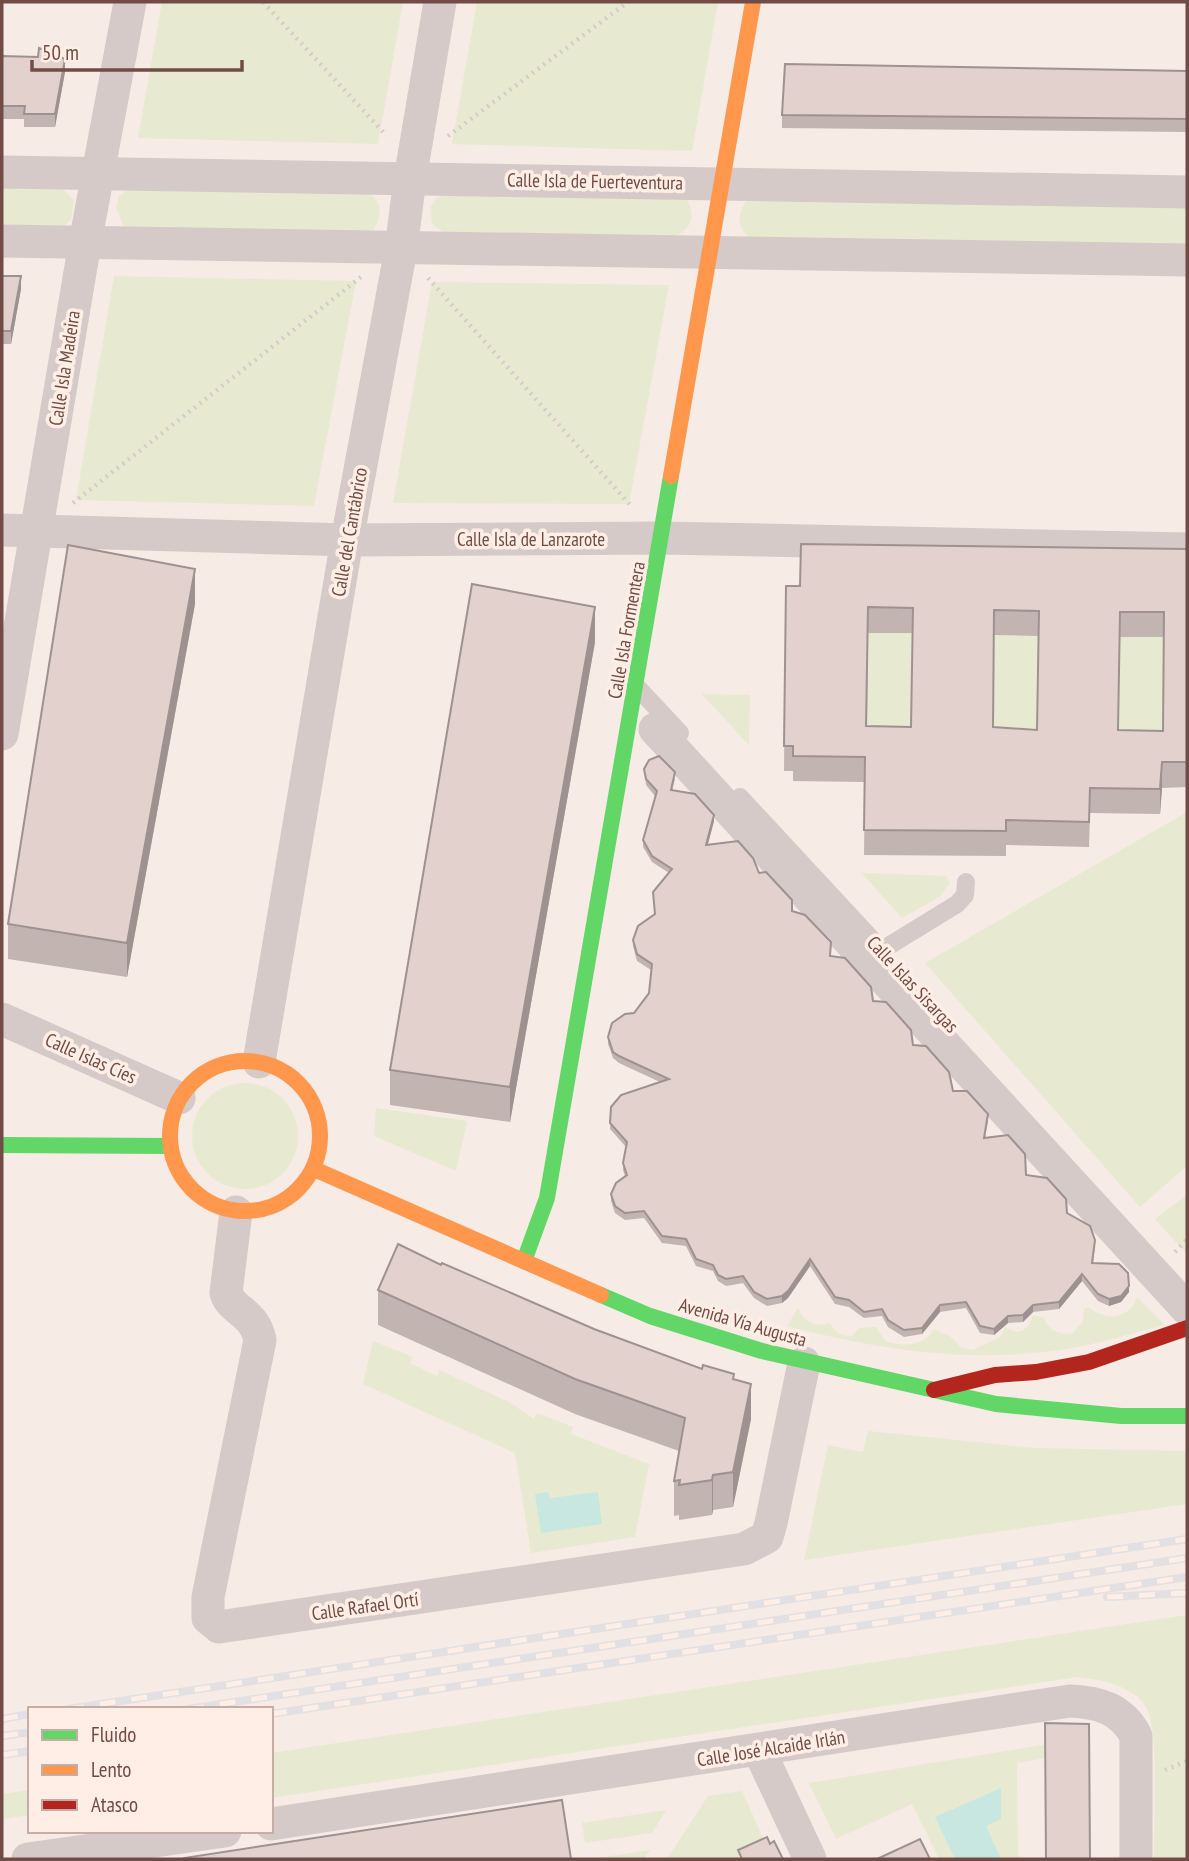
<svg xmlns="http://www.w3.org/2000/svg" width="1189" height="1861" font-family="'PT Sans Narrow',sans-serif">
  <style>
    .green { fill: #e7ead0 }
    .water { fill: #c8e7e1 }
    .lines { fill: none; stroke-linecap: round; stroke-linejoin: round }
    .path { stroke: #d6cbc8; stroke-width: 4.5; stroke-dasharray: 2 5; stroke-linecap: butt }
    .lane { stroke: #d6cac8; stroke-width: 18 }
    .street { stroke: #d6cac8; stroke-width: 33 }
    .fast { stroke: #63d668; stroke-width: 16 }
    .slow { stroke: #ff974d; stroke-width: 16 }
    .jam { stroke: #b3261e; stroke-width: 16 }
    .rail-casing { stroke: #e2e0e2; stroke-width: 8 }
    .rail { stroke: #ffeee5; stroke-width: 5; stroke-dasharray: 16; stroke-linecap: butt }
    .wall { fill: #c2b4b0; fill-rule: evenodd }
    .shaded-wall { fill: #9e9290 }
    .building { fill: #e2d1cd; stroke: #9e9290; stroke-width: 2; fill-rule: evenodd }
    .labels { text-anchor: middle; dominant-baseline: central; stroke-width: 7; stroke-linejoin: round; paint-order: stroke }
    .street-label { font-size: 19px; fill: #714c47; stroke: #ffeee5 }
  </style>
  <rect width="100%" height="100%" fill="#f6ebe5"/>
  <g class="green">
    <path d="M162 2H403L378 144 138 138Z"/>
    <path d="M477 2H718L692 151 452 144Z"/>
    <path d="M2 184 61 187 74 200 71 220 62 228 2 229Z"/>
    <path d="M131 188 367 191C382 203 383 212 374 229L359 232 124 227 116 208 119 196Z"/>
    <path d="M452 192 687 200C697 219 690 230 671 238L446 234 432 224 430 208 436 198Z"/>
    <path d="M748 199 1187 203V246L749 238C736 225 737 213 748 199Z"/>
    <path d="M114 276 356 281 314 506 76 500Z"/>
    <path d="M432 282 669 285 629 504 393 503Z"/>
    <path d="M868 633H913L911 752 866 751Z"/>
    <path d="M994 635 1039 636 1037 755 993 753Z"/>
    <path d="M1120 637H1164L1163 756 1118 755Z"/>
    <path d="M702 694 750 695 749 745Z"/>
    <path d="M1187 812V1166L1140 1207 925 963Z"/>
    <path d="M862 873 946 876 950 883 939 897 902 918Z"/>
    <circle cx="245" cy="1136" r="53"/>
    <path d="M376 1108 467 1121 456 1171 374 1136Z"/>
    <path d="M1187 1195V1254L1155 1219Z"/>
    <path d="M1137 1297 1165 1325C1132 1333 1099 1344 1066 1349 972 1364 878 1350 787 1326L798 1308C804 1321 815 1328 830 1323 834 1333 842 1336 852 1336L859 1328 876 1327 885 1341C900 1347 925 1347 934 1329L951 1337 962 1348 972 1350 999 1338 1006 1327C1020 1337 1028 1330 1033 1315L1044 1318C1049 1331 1060 1336 1073 1333L1083 1321 1084 1309 1089 1307C1106 1322 1130 1319 1137 1297Z"/>
    <path d="M373 1341 413 1357 410 1363 437 1376 439 1370 509 1402 534 1419 537 1413 573 1427 571 1434 649 1464 635 1537 531 1553 515 1453 363 1384Z"/>
    <path d="M868 1431 1036 1448 1187 1451V1504L804 1560 828 1445 863 1452Z"/>
    <path d="M1187 1615V1859H1154C1153 1829 1160 1729 1146 1707 1133 1685 1101 1680 1078 1677L271 1798V1753Z"/>
    <path d="M1085 1738 1045 1758 1017 1763 1018 1859H1001L985 1826 936 1817 955 1859H939L912 1804 836 1839 809 1783Z"/>
    <path d="M30 1790V1815L2 1819V1794Z"/>
    <path d="M742 1791 772 1859H667L708 1796Z"/>
    <path d="M666 1810 652 1833 585 1843 582 1823Z"/>
    <path d="M650 1850 644 1859H591Z"/>
  </g>
  <g class="water">
    <path d="M548 1492 550 1498 598 1492 602 1524 541 1533 535 1494Z"/>
    <path d="M1001 1788V1819L986 1826 1001 1859H955L935 1817Z"/>
  </g>
  <g class="lines">
    <g class="path">
      <path d="M263 2 386 135"/>
      <path d="M448 136 628 2"/>
      <path d="M428 278 632 507"/>
      <path d="M73 503 361 277"/>
      <path d="M1175 1252 1187 1239"/>
      <path d="M1165 1770 1187 1761"/>
    </g>
    <g class="lane">
      <path d="M637 687 680 733"/>
      <path d="M740 797 882 950 957 904 965 895 966 882"/>
    </g>
    <g class="street">
      <path d="M2 172 1187 192"/>
      <path d="M2 241 1187 260"/>
      <path d="M2 530 347 540 663 538 1187 549"/>
      <path d="M655 729 1187 1309"/>
      <path d="M2 734 85 243 130 2"/>
      <path d="M2 1019 179 1098"/>
      <path d="M259 1062 347 540 401 249 410 179 440 2"/>
      <path d="M236 1212 226 1293C232 1312 254 1311 260 1340L208 1597V1618L219 1627 744 1549 767 1537 771 1523 804 1363"/>
      <path d="M759 1750 810 1859"/>
      <path d="M271 1824 1070 1701C1099 1702 1122 1709 1136 1736V1859"/>
      <path d="M28 1859 225 1831"/>
    </g>
    <g class="fast">
      <path d="M2 1145 169 1146"/>
      <path d="M524 1261 547 1198 671 476"/>
      <path d="M601 1295 650 1316 762 1351 996 1404 1121 1416H1187"/>
    </g>
    <g class="slow">
      <path d="M671 476 753 2"/>
      <circle cx="245" cy="1136" r="75"/>
      <path d="M314 1169 601 1295"/>
    </g>
    <path class="jam" d="M934 1390 995 1375 1036 1372 1089 1362 1187 1328"/>
    <g class="rail-casing">
      <g id="rail">
        <path d="M1107 1597 1187 1593"/>
        <path d="M68 1709 1187 1539"/>
        <path d="M188 1709 1187 1558"/>
        <path d="M271 1714 1187 1577"/>
        <path d="M2 1719 30 1714"/>
        <path d="M2 1736 30 1732"/>
        <path d="M2 1755 30 1751"/>
      </g>
    </g>
    <use href="#rail" class="rail"/>
  </g>
  <g class="wall">
    <path d="M2 56 65 72 55 127H24V119H2Z"/>
    <path d="M1187 71V132L782 128V115Z"/>
    <path d="M2 276 21 289 11 344H2Z"/>
    <path d="M1187 549V787L1162 788 1160 814 1090 813 1089 847 1006 845V856L864 855 865 782 793 781V771H784L786 586ZM868 633H913L911 727 867 726ZM994 635 1038 636 1037 730 993 727ZM1120 637H1164L1163 731 1118 730Z"/>
    <path d="M195 604 127 977 8 959V924Z"/>
    <path d="M595 642 510 1122 390 1105V1070Z"/>
    <path d="M644 769 675 779 672 791 714 821 708 844 759 873 830 956 913 1045 953 1091 988 1121 985 1138 1067 1213 1095 1247 1093 1263 1129 1292 1121 1302 1109 1306 1098 1301 1082 1281 1059 1309 1033 1312 1023 1322 1008 1323 994 1335 980 1333 966 1308 940 1312 922 1334 904 1337 888 1327 882 1316 864 1318 849 1307 835 1304 810 1266 788 1298 782 1303 767 1306 754 1298 743 1283 726 1286 718 1281 713 1271 696 1266 686 1246 662 1243 644 1218 625 1220 615 1213 611 1201V1194L625 1176 623 1170V1163L626 1147 610 1129 611 1107 660 1082 619 1063 613 1058 608 1044V1037L634 1013 649 993 651 970 637 961 633 946V940L654 914 653 892 669 873 652 862 643 847V840L655 796 646 785Z"/>
    <path d="M441 1265 594 1329 702 1369 734 1379 751 1419 733 1507 713 1510 712 1515 679 1520V1515L674 1516V1481L679 1451 575 1414 378 1325V1290Z"/>
  </g>
  <g class="shaded-wall">
    <path d="M65 59V72L55 127V114Z"/>
    <path d="M21 276V289L11 344V331Z"/>
    <path d="M195 569V604L127 977V943Z"/>
    <path d="M595 607V642L510 1122V1087Z"/>
    <path d="M1162 762V788L1160 814V789Z"/>
    <path d="M714 815V821L706 851V845Z"/>
    <path d="M810 1259V1266L788 1298 782 1303V1296Z"/>
    <path d="M1082 1274V1281L1059 1309V1302Z"/>
    <path d="M1129 1286V1292L1121 1302 1109 1306V1299Z"/>
    <path d="M940 1305V1312L922 1334V1328Z"/>
    <path d="M1033 1305V1312L1023 1322V1315Z"/>
    <path d="M1008 1316V1323L994 1335V1329Z"/>
    <path d="M751 1384V1419L733 1507V1472Z"/>
    <path d="M713 1475V1510L712 1515V1480Z"/>
  </g>
  <g class="building">
    <path d="M39 48 65 59 55 114H24L25 106H2V56L38 57Z"/>
    <path d="M785 64 1187 71V119L782 115Z"/>
    <path d="M2 276H21L11 331H2Z"/>
    <path d="M801 544 1187 549V762H1162L1160 789 1090 788 1089 822 1006 820V831L864 830 865 757 793 756V746H784L786 586H800ZM868 607 913 608 911 727 866 726ZM994 610 1039 611 1037 730 993 727ZM1120 612H1164L1163 731 1118 730Z"/>
    <path d="M68 545 195 569 127 943 8 924Z"/>
    <path d="M472 584 595 607 510 1087 390 1070Z"/>
    <path d="M659 756 675 772 671 790 695 794 714 815 706 845 738 841 753 858 759 873 766 872 792 900V911L805 915 831 942 830 956 845 958 871 987 873 1001 886 1002 911 1030 913 1045 926 1046 949 1072 953 1091H967L988 1114 984 1138 1008 1135 1025 1154 1026 1175 1047 1178 1066 1199 1067 1213 1090 1226 1095 1240 1092 1263 1119 1264 1128 1273 1129 1286 1121 1296 1109 1299 1098 1294 1082 1274 1059 1302 1033 1305 1023 1315 1008 1316 994 1329 980 1326 966 1302 940 1305 922 1328 904 1330 888 1320 882 1309 864 1312 849 1300 835 1297 810 1259 788 1291 782 1296 767 1299 754 1292 743 1276 726 1279 718 1275 713 1265 696 1259 686 1239 662 1236 644 1211 625 1213 615 1206 611 1194 616 1183 627 1175 623 1163 627 1142 610 1123 611 1107 621 1095 669 1079 619 1056 613 1052 608 1037 612 1023 625 1014 634 1013 649 993 652 964 637 954 633 940 638 926 655 914 653 892 672 869 652 856 643 840 657 791 646 779 644 769 649 760Z"/>
    <path d="M398 1244 441 1265 442 1263 594 1329 702 1369 703 1365 734 1374 733 1379 751 1384 733 1472 713 1475 712 1480 679 1485 680 1480 674 1481 685 1418 575 1379 378 1290Z"/>
    <path d="M1045 1723 1089 1724 1090 1859H1046Z"/>
    <path d="M562 1800 571 1859H184V1858Z"/>
    <path d="M767 1837 770 1844 774 1841 783 1859H742L738 1850Z"/>
    <path d="M920 1839 930 1859H877Z"/>
  </g>
  <g class="labels">
    <g class="street-label">
      <text transform="translate(595 181) rotate(1)">Calle Isla de Fuerteventura</text>
      <text transform="translate(64 368) rotate(-81)">Calle Isla Madeira</text>
      <text transform="translate(349 532) rotate(-80)">Calle del Cantábrico</text>
      <text x="531" y="539">Calle Isla de Lanzarote</text>
      <text transform="translate(626 630) rotate(-80)">Calle Isla Formentera</text>
      <text transform="translate(913 984) rotate(47)">Calle Islas Sisargas</text>
      <text transform="translate(91 1058) rotate(24)">Calle Islas Cíes</text>
      <text transform="translate(743 1322) rotate(16)">Avenida Vía Augusta</text>
      <text transform="translate(365 1606) rotate(-8)">Calle Rafael Ortí</text>
      <text transform="translate(771 1748) rotate(-9)">Calle José Alcaide Irlán</text>
    </g>
  </g>
  <rect width="1189" height="1861" fill="none" stroke="#714c47" stroke-width="7"/>
  <rect x="28" y="1707" width="245" height="126" fill="#ffeee5" stroke="#c6ada6" stroke-width="2"/>
  <rect x="42" y="1730" width="35" height="10" fill="#63d668" stroke="#c6ada6" stroke-width="2"/>
  <text x="91" y="1742" font-size="21" fill="#714c47">Fluido</text>
  <rect x="42" y="1765" width="35" height="10" fill="#ff974d" stroke="#c6ada6" stroke-width="2"/>
  <text x="91" y="1777" font-size="21" fill="#714c47">Lento</text>
  <rect x="42" y="1800" width="35" height="10" fill="#b3261e" stroke="#c6ada6" stroke-width="2"/>
  <text x="91" y="1812" font-size="21" fill="#714c47">Atasco</text>
  <path d="M32 60v10h210v-10" fill="none" stroke="#714c47" stroke-width="3.5"/>
  <text x="42" y="60" font-size="21" fill="#714c47" stroke="#ffeee5" stroke-width="5" paint-order="stroke">50 m</text>
</svg>
